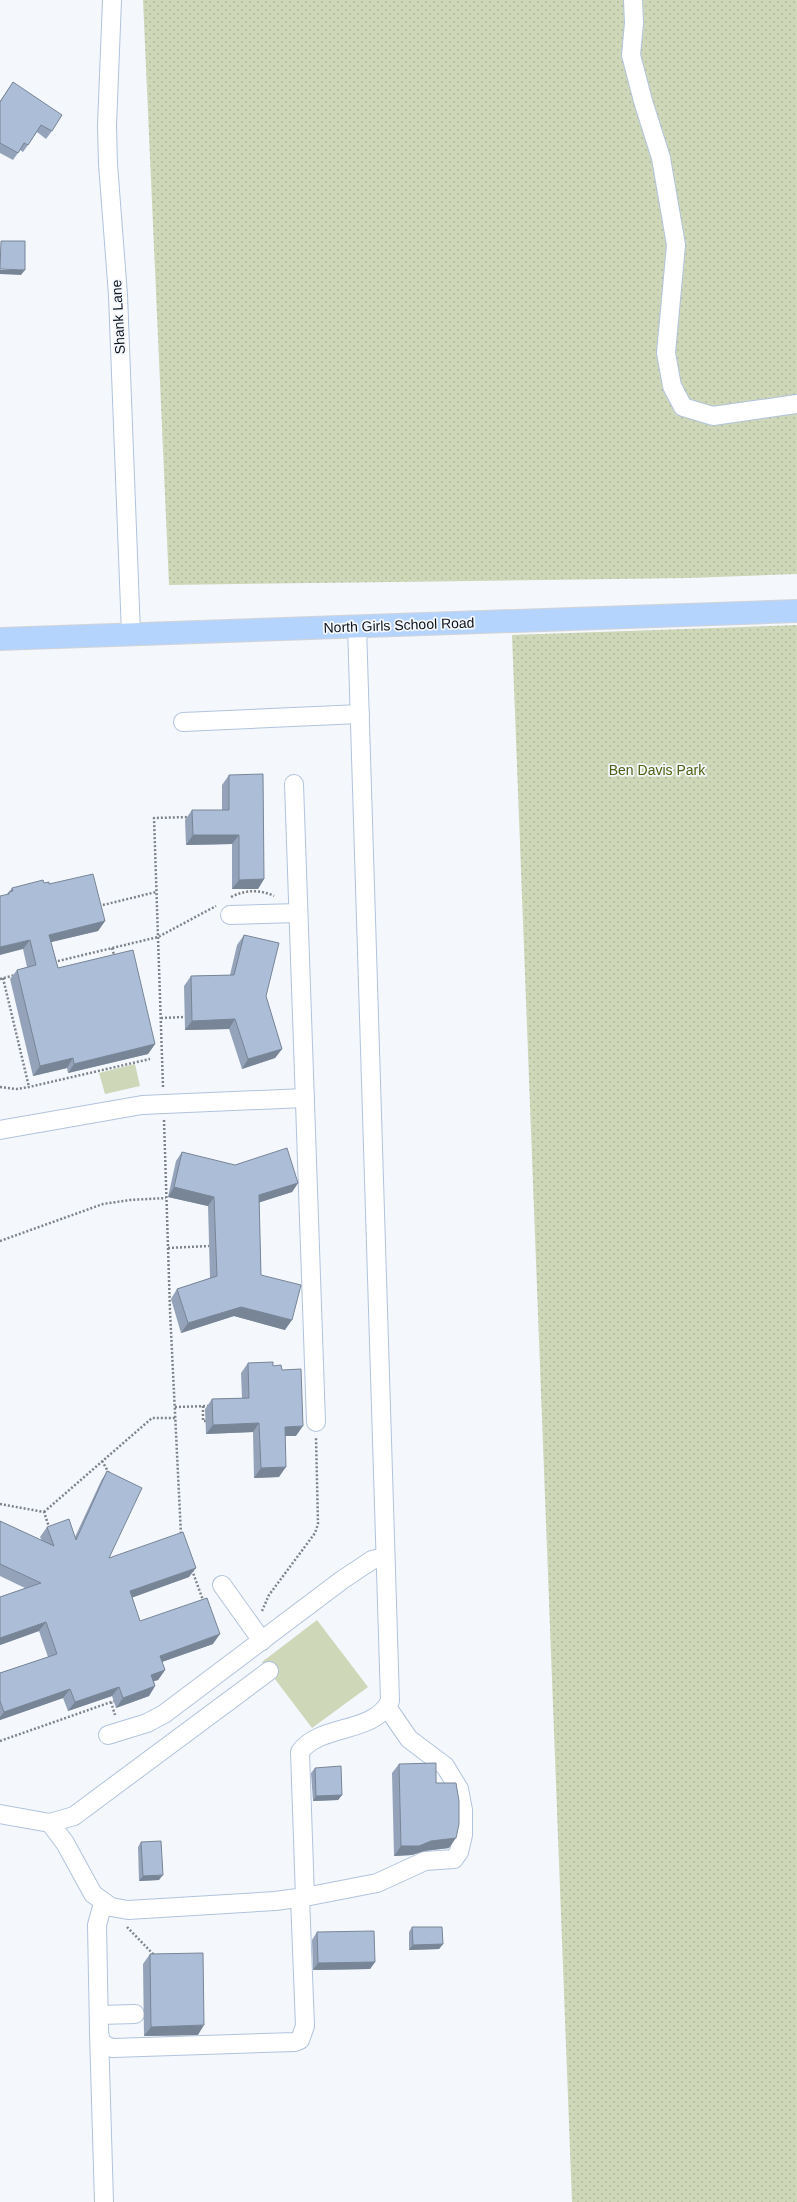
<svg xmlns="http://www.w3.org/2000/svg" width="797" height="2202" font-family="Arial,sans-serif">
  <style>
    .grass { fill: #cfd7b9 }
    .park { fill: url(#park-dots) }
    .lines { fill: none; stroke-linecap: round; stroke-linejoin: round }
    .minor-casing { stroke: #b1c3dc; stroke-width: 20 }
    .major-casing { stroke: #d3d4d6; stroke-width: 24 }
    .path { stroke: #7e838a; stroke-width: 2.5; stroke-dasharray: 2 2; stroke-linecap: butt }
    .minor { stroke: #fff; stroke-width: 18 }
    .major { stroke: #b4d3fd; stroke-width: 22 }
    .wall { fill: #94a3b9 }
    .shaded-wall { fill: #788596 }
    .building { fill: #acbed7; stroke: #788596 }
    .labels { text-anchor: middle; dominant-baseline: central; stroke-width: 3.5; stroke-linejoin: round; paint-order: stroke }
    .street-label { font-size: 14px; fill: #0c121b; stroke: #f4f8fd }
    .park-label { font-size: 14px; fill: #505f12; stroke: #f4f8fd }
  </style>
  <defs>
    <pattern id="park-dots" width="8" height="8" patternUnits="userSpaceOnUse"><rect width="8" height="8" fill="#cfd7b9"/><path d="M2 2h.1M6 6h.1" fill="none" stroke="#b1b89e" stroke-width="1.8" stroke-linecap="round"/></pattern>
  </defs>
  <rect width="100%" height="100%" fill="#f4f8fd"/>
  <g class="grass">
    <path d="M135 1064 140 1086 105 1094 99 1073Z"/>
    <path d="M317 1620 368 1687 312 1728 262 1662Z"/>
  </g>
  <g class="park">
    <path d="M143 0H797V574L690 578 169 585Z"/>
    <path d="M797 625V2202H572L512 635Z"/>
  </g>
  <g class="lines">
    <g class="minor-casing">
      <g id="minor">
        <path d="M112 0 107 126 108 164 118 295 131 634"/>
        <path d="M633 0 634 23 631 55 643 101 661 158 676 245 666 353 672 386 683 407 713 416 797 404"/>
        <path d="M183 722 360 714"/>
        <path d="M294 784 316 1422"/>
        <path d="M230 915 298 913"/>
        <path d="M0 1130 142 1105 305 1098"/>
        <path d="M222 1585 262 1641"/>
        <path d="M108 1735 147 1723 164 1714 342 1580 372 1560 385 1557"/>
        <path d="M0 1814 50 1823 74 1816 269 1671"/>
        <path d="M50 1823 65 1843 93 1894 111 1907 128 1910 275 1901 305 1897 377 1883 425 1861 454 1859 459 1852 463 1835V1810L459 1789 445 1766 409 1739 387 1707"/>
        <path d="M305 1897 300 1752C319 1724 374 1734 390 1701L357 626"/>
        <path d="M103 1903 97 1925 99 2031C100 2041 102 2045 113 2048L295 2042 300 2040 305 2026 300 1898"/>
        <path d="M99 2015 135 2014"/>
        <path d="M99 2033 104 2202"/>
      </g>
    </g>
    <g class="major-casing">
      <path id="major" d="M0 639 797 611"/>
    </g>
    <g class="path">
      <path d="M231 897C245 890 259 889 274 896"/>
      <path d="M99 906 156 892"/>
      <path d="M112 948 115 958"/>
      <path d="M54 962 158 937 216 906"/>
      <path d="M3 978 29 1087"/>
      <path d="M0 979 15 975"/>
      <path d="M161 1018 185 1017"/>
      <path d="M0 1087 17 1089 29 1087 150 1059"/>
      <path d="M163 1087 154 818 190 817"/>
      <path d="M164 1120 170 1311 181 1535"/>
      <path d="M0 1241 103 1204 130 1200 166 1198"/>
      <path d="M168 1248 209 1246"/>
      <path d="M203 1406V1421H206"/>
      <path d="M175 1407 209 1406"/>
      <path d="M102 1461 110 1475"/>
      <path d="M0 1504 44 1512 50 1530"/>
      <path d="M44 1512 152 1418H175"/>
      <path d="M192 1570 204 1603"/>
      <path d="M262 1611 269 1595 315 1533 318 1524 316 1437"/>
      <path d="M111 1702 115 1715"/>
      <path d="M0 1741 114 1701"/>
      <path d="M127 1927 155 1956"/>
    </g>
    <use href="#minor" class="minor"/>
    <use href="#major" class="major"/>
  </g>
  <g class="wall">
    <path d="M13 82 52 131 46 139 37 132 23 152 20 150 13 160 0 153V101Z"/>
    <path d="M229 775 264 879 258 889H232V844L186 845 185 820 192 810H222V785Z"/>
    <path d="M44 883 49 884 105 921 98 931 51 942 58 968 155 1044 148 1054 68 1073 67 1068 33 1076 10 979 17 970 27 967 23 949 7 894 12 888Z"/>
    <path d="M244 935 266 996 282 1049 275 1058 242 1069 229 1029 185 1030 184 986 191 976 230 975 237 945Z"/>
    <path d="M182 1152 298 1183 292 1192 259 1202 261 1275 285 1330 234 1316 181 1333 171 1299 177 1289 210 1278 208 1206 168 1197 176 1161Z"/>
    <path d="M248 1363 273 1366 282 1370 296 1436H285L279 1477 254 1478 253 1432 206 1434 205 1409 212 1399 242 1398 241 1373Z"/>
    <path d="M107 1471 109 1558 189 1577 132 1597 140 1621 213 1644 162 1662 165 1670 158 1680 154 1681 155 1686 149 1696 116 1708 112 1696 68 1711 63 1698 0 1720V1673L48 1657 39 1631 0 1645V1597L25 1588 0 1576V1521L42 1541 40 1537 47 1527 75 1537 101 1481Z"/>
    <path d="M399 1764 436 1783 449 1848 424 1851 412 1855 394 1856 392 1773Z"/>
    <path d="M315 1768 342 1795 338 1800 313 1801 311 1773Z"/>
    <path d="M141 1842 159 1880 139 1881 138 1847Z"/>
    <path d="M412 1927 443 1944 439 1949 409 1950V1932Z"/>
    <path d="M317 1932 375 1962 370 1969 313 1970 312 1940Z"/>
    <path d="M150 1954 198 2035 144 2036 143 1964Z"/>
  </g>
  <g class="shaded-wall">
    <path d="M0 270H25L21 275 0 274Z"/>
    <path d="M193 835H239L232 844 186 845Z"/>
    <path d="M264 879 258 889H232L239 880Z"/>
    <path d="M105 921 98 931 43 944 49 935Z"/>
    <path d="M30 940 23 949 0 955V947Z"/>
    <path d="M235 1019 229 1029 185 1030 192 1021Z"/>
    <path d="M155 1044 148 1054 68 1073 74 1064Z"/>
    <path d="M282 1049 275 1058 242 1069 248 1059Z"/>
    <path d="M73 1058 67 1068 33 1076 40 1066Z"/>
    <path d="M298 1183 292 1192 252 1205 259 1195Z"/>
    <path d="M174 1187 214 1197 208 1206 168 1197Z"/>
    <path d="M241 1307 292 1320 285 1330 234 1316 181 1333 188 1323Z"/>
    <path d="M259 1423 253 1432 206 1434 213 1425Z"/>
    <path d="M303 1426 296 1436H278L285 1427Z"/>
    <path d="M286 1467 279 1477 254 1478 261 1468Z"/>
    <path d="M196 1568 189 1577 123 1601 130 1591Z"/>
    <path d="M46 1622 39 1631 0 1645V1638Z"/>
    <path d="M220 1634 213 1644 153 1665 160 1656Z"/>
    <path d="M165 1670 158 1680 144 1684 151 1675Z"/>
    <path d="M155 1686 149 1696 116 1708 123 1698Z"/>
    <path d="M119 1687 112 1696 68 1711 75 1702Z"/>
    <path d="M70 1689 63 1698 0 1720V1717L4 1712Z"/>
    <path d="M342 1795 338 1800 313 1801 316 1796Z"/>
    <path d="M456 1838 449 1848 424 1851 412 1855 394 1856 401 1846 431 1841Z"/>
    <path d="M163 1875 159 1880 139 1881 143 1876Z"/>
    <path d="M443 1944 439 1949 409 1950 413 1945Z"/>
    <path d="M375 1962 370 1969 313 1970 318 1963Z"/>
    <path d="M204 2025 198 2035 144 2036 151 2027Z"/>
  </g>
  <g class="building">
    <path d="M13 82 62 115 52 131 41 125 28 145 24 143 18 153 0 143V102Z"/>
    <path d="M1 241H25V270L0 269Z"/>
    <path d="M263 774 264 879 239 880V835H193L192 810H229V775Z"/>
    <path d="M93 874 105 921 49 935 58 968 133 950 155 1044 74 1064 73 1058 40 1066 17 970 36 965 30 940 0 947V896L9 894V892L13 891 12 888 43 880 44 883 49 882V884Z"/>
    <path d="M244 935 279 943 266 996 282 1049 248 1059 235 1019 192 1021 191 976 234 975Z"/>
    <path d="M287 1148 298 1183 259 1195 261 1275 301 1285 292 1320 241 1307 188 1323 177 1289 217 1276 214 1197 174 1187 182 1152 235 1165Z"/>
    <path d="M273 1362V1366L281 1365 282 1370 301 1369 303 1426 285 1427 286 1467 261 1468 259 1423 213 1425 212 1399 249 1398 248 1363Z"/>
    <path d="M107 1471 142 1488 109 1558 183 1532 196 1568 130 1591 140 1621 207 1598 220 1634 160 1656 165 1670 151 1675 155 1686 123 1698 119 1687 75 1702 70 1689 4 1712 0 1701V1673L57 1654 46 1622 0 1638V1597L41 1583 0 1564V1521L54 1546 47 1527 69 1519 76 1540Z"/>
    <path d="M436 1763V1783H456L459 1801V1824L456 1838 431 1841 419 1846H401L399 1764Z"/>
    <path d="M341 1766 342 1795 316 1796 315 1768Z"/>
    <path d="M161 1841 163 1875 143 1876 141 1842Z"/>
    <path d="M412 1927H442L443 1944 413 1945Z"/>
    <path d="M374 1931 375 1962 318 1963 317 1932Z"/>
    <path d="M203 1953 204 2025 151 2027 150 1954Z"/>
  </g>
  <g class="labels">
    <g class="street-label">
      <text transform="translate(118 317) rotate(-93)">Shank Lane</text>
      <text transform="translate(399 625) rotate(-2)">North Girls School Road</text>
    </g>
    <g class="park-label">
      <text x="657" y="770">Ben Davis Park</text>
    </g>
  </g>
</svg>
